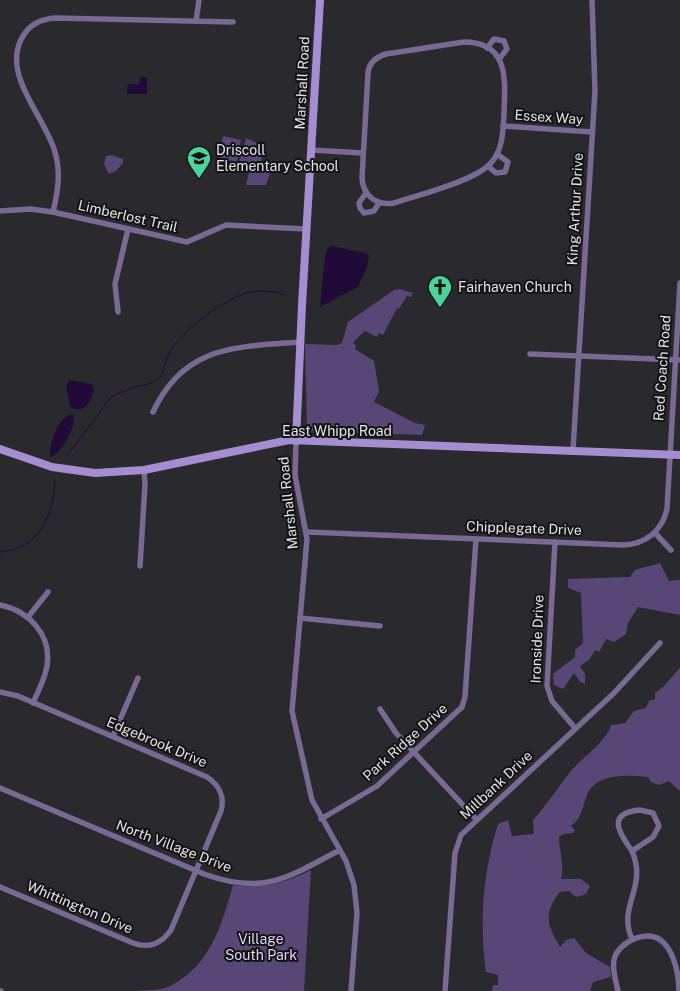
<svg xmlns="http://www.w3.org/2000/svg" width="680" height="991" font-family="'Public Sans',sans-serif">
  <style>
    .green { fill: #584776 }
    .water { fill: #1f0a38 }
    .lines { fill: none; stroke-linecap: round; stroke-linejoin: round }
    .stream { stroke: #1f0a38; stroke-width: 1 }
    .street { stroke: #786a93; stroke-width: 5.5 }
    .secondary { stroke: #a48dd0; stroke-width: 8 }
    .labels { text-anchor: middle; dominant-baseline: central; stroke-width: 4; stroke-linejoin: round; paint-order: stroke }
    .street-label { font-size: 14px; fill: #e3e2e6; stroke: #131214 }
    .poi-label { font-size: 14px; fill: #e3e2e6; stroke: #131214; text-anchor: start }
    .park-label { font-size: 14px; fill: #dfd5f5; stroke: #131214 }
  </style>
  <rect width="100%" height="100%" fill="#2a292e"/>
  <g class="green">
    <path d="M223 136 241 140 237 162 219 158Z"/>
    <path d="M246 138 264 146 261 163 272 167 266 185H246L250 168 238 165Z"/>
    <path d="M111 155 123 159V163L116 171 109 174 104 164 106 156Z"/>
    <path d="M399 289 413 293 411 297 407 296 399 309 397 308 383 335 379 333 377 337 365 331 353 342 356 346 355 349 374 361 379 391 374 402 415 423 425 425 422 435 307 431 305 344 337 345 342 343 348 322 394 290Z"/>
    <path d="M660 563 669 581 680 580V615L638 607 628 623 626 634 614 642 606 639 599 652 595 650 589 660 580 666 585 674V684L580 682 574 673 563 689 554 685 553 674 575 657V650L583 643 581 593 568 588V579L630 577 635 570Z"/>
    <path d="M680 668V791L669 781 659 785 651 782 648 777C628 775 596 773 587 795 582 807 583 817 571 826L575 830 573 833 563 834 559 837C559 850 565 866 561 879H581L590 886 586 894 576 897 569 891 560 892C543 913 547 925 560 947L566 940 574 938 586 953 610 967 611 977 593 982 590 991H492L493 985H498V975L486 972C479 923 483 871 498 824L508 820 512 836 534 834 533 820C547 805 558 787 571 771 583 757 607 741 611 725L625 723 634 711 646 708 649 701 655 699V693L663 687Z"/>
    <path d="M311 870 304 991H136C146 990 161 991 170 986 210 966 222 925 233 885 261 889 286 883 311 870Z"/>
  </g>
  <g class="water">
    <path d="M140 77H147V94H127L128 84 139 85Z"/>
    <path d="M332 246 365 253 369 255 367 267 358 287 320 307 325 256 328 248Z"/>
    <path d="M70 380 91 384 94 389C93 400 82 417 70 406L66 385Z"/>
    <path d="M73 414C78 424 61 455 50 457 49 444 58 416 73 414Z"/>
  </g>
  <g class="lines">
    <g class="stream">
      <path d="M66 457 112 396 132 388 152 383 160 378C164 370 165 360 169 353 181 331 226 297 251 292 261 290 275 291 285 295"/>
      <path d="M0 552C6 551 14 550 20 547 45 537 55 504 55 479"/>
    </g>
    <g class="street">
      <path d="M196 21 199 0"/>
      <path d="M464 42C510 42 505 81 504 114 503 131 503 151 490 164 474 181 418 195 394 203 377 206 363 196 362 178L368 73C369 62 376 57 386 54Z"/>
      <path d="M487 48 494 39 504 41 507 49 499 59"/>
      <path d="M503 126 592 132"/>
      <path d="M311 150 363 153"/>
      <path d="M488 166 496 173 505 172 508 162 497 154"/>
      <path d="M366 193 359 203 360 208 364 213 374 211 379 203"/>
      <path d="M0 211 30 209 53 212 187 242 226 225 306 229"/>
      <path d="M53 212C58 191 61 172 55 152 45 116 0 74 23 36 30 24 42 19 55 18L233 22"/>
      <path d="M118 312 115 284 128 229"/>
      <path d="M530 354 680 360"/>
      <path d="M153 412C184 345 236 347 300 342"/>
      <path d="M296 441 295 475 307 539 292 711 312 800 346 861 354 885 357 913 351 991"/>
      <path d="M573 450 595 91 592 0"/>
      <path d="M307 532 623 545C646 544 662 531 667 509L680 283"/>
      <path d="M655 533 671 550"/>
      <path d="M555 542 547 686 552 701 575 728"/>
      <path d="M140 566 145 485 144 470"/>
      <path d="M0 605C29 611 52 635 47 666 45 679 38 691 33 703"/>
      <path d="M28 617 48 592"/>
      <path d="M300 618 380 626"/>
      <path d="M0 692 18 696 207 777C219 785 225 797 221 811L171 930C162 943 149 949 133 943L0 887"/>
      <path d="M380 709 396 733 476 819"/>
      <path d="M113 736 138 678"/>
      <path d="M0 788 204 874C265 896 288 877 340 850"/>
      <path d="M640 810 653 813 659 826 653 837 632 851C619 833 606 813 640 810Z"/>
      <path d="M321 819 377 786 462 707 465 697 476 539"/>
      <path d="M632 851C648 888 617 906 632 939"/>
      <path d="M0 991H1"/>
      <path d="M445 991 455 853 461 835 614 693 660 643"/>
      <path d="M618 991C616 981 612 970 614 960 618 941 650 927 664 943 675 955 679 976 679 991"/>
    </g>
    <g class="secondary">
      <path d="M296 441 302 305 320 0"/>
      <path d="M0 449 52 467 95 473 144 470 289 440 680 455"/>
    </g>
  </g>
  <defs>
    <g id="school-pin" transform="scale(1.25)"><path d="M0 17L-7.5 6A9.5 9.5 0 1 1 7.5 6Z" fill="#4ad49c" stroke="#131214"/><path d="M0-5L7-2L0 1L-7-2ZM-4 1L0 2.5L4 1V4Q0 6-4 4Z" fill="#111"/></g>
    <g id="church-pin" transform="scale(1.25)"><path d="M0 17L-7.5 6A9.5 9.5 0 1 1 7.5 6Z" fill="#4ad49c" stroke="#131214"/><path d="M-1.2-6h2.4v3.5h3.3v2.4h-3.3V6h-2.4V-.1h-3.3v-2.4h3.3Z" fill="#111"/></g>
  </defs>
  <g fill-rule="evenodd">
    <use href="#school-pin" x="199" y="158"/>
    <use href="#church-pin" x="440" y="287"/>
  </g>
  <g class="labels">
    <g class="street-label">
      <text transform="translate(302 83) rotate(-87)">Marshall Road</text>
      <text transform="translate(549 117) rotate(4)">Essex Way</text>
      <text transform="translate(575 209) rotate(-87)">King Arthur Drive</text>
      <text transform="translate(128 216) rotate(13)">Limberlost Trail</text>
      <text transform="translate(662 368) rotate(-86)">Red Coach Road</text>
      <text x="337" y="431">East Whipp Road</text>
      <text transform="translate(288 503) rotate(-96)">Marshall Road</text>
      <text transform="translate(524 528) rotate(2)">Chipplegate Drive</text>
      <text transform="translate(537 639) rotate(-88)">Ironside Drive</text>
      <text transform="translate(157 742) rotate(23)">Edgebrook Drive</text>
      <text transform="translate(405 742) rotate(-42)">Park Ridge Drive</text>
      <text transform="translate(496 785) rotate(-43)">Millbank Drive</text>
      <text transform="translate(174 846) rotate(21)">North Village Drive</text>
      <text transform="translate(80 907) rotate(23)">Whittington Drive</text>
    </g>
    <g class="poi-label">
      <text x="216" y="150">Driscoll<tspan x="216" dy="16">Elementary School</tspan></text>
      <text x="458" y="287">Fairhaven Church</text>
    </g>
    <g class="park-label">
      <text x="261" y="939">Village<tspan x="261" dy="16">South Park</tspan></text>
    </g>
  </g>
</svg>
